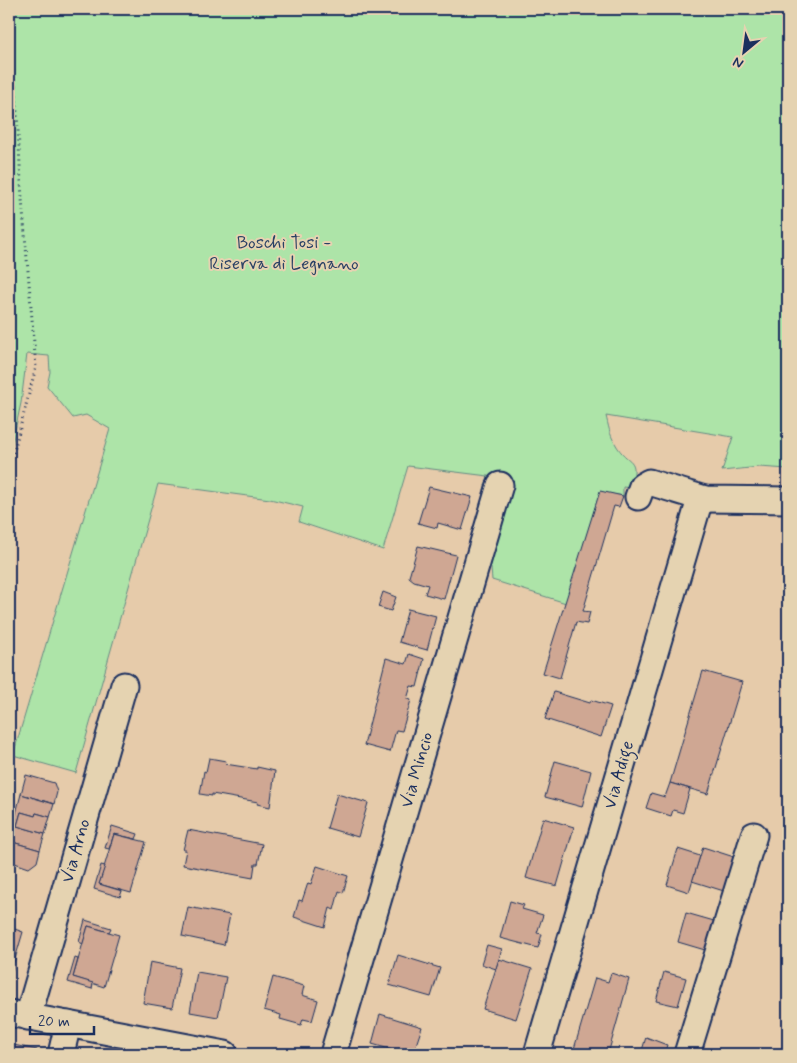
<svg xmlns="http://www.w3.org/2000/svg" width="797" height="1063" font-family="Mynerve,sans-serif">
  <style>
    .green { fill: #ade4a8; stroke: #648a83 }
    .building { fill: #cfa793; stroke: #1b2f5e }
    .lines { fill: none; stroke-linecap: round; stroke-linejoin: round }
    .minor-casing { stroke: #1b2f5e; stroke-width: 29 }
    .path { stroke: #1b2f5e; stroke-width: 3; stroke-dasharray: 1 4; stroke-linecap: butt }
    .minor { stroke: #e5d3b1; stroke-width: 25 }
    .labels { text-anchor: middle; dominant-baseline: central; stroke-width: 4; stroke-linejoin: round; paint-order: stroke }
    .park-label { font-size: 18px; fill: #2a4165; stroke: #e5d3b1 }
    .street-label { font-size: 18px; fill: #1b2f5e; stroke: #e5d3b1 }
  </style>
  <rect width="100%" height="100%" fill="#e6cbaa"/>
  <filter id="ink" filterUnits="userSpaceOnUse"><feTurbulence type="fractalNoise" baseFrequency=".02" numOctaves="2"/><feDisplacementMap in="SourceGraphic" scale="10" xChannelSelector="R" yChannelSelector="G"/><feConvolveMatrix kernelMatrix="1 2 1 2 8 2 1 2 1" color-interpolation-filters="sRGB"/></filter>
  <g filter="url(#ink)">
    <path class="green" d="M9 9H788V469L759 467 722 471 733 437 606 416C608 424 610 436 615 443 628 467 640 454 631 488L623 487V496L600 492 566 603 492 580 491 568 486 566 506 496 484 490 488 476 408 466 383 550 299 522 303 507 270 499 158 484 76 773 13 755 110 429 86 415 73 418 47 386 50 372 49 356 27 354 21 403 9 458Z"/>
    <g class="building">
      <path d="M429 487 472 497 462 530 438 523 437 528 418 523Z"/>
      <path d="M600 491 623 496 619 507 614 506 583 611 590 612 587 624 576 622 560 678 543 673Z"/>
      <path d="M418 546 456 555 444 599 425 594 428 585 414 581 409 577Z"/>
      <path d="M383 592 396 597 391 611 378 607Z"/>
      <path d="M408 609 436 616 427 650 399 642Z"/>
      <path d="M409 654 424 659 417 687 411 686 407 699 411 700 402 731 396 730 390 752 364 745 386 658 406 664Z"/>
      <path d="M703 671 742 682 708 794 670 783Z"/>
      <path d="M554 692 590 703 591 700 611 706 601 737 545 719Z"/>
      <path d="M209 758 226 761 225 764 257 769V767L275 771 270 807 257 804 258 802 212 794V796L200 794 204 771 206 772Z"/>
      <path d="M555 761 591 771 582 807 545 797Z"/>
      <path d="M26 775 54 783 57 792 54 804 21 794Z"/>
      <path d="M670 783 690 789 683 813 673 810 671 816 646 808 651 793 665 797Z"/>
      <path d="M21 794 54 804 50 817 36 813 35 816 21 812 17 826 45 834 40 850 9 841Z"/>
      <path d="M337 794 368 803 358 837 327 828Z"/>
      <path d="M21 812 35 816 36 813 50 817 45 834 17 826Z"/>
      <path d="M543 818 574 827 557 886 526 878Z"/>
      <path d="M112 826 138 834 136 839 114 834 109 849 105 848Z"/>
      <path d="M188 830 262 844 258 864H255L253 878 183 865 186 850H183Z"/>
      <path d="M114 834 146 842 131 893 99 884Z"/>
      <path d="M9 841 40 850 37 862 29 868 9 861Z"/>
      <path d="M703 847 737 858 727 892 692 881Z"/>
      <path d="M678 849 700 856 689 892 667 885Z"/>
      <path d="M101 865 105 866 99 884 122 891 120 897 94 889Z"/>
      <path d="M317 866 348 876 343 893 339 891 334 910 330 908 325 927 294 917 299 900 302 901 308 883 311 884Z"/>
      <path d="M510 901 524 905 522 909 543 915 537 933 542 934 538 948 500 938Z"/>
      <path d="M188 907 230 915 224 945 182 936Z"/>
      <path d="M686 913 714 921 705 950 678 942Z"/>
      <path d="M85 920 111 928 109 932 88 926 83 944 79 942Z"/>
      <path d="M88 926 119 935 104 987 73 977Z"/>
      <path d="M9 927 23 932 10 976H9Z"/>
      <path d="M487 945 502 949 496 969 481 964Z"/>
      <path d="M398 955 440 968 431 997 389 985Z"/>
      <path d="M75 958 78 959 73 977 93 983 92 989 68 982Z"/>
      <path d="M499 959 532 969 516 1019 483 1009Z"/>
      <path d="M150 962 180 968 172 1008 143 1003Z"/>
      <path d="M197 972 226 977 218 1017 190 1012Z"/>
      <path d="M664 972 686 978 678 1006 656 1001Z"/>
      <path d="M611 973 629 979 608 1054H586L574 1049 595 978 608 982Z"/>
      <path d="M273 977 304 986 302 995 318 1000 312 1021 303 1019 301 1025 298 1024 280 1019 281 1015 264 1010Z"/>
      <path d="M380 1014 422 1027 413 1054H407L372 1044Z"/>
      <path d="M646 1037 667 1045 664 1054H641Z"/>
      <path d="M9 1044 37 1050 36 1054H9Z"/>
    </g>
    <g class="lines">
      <g class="minor-casing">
        <g id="minor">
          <path d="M638 497 642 486 649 482 705 499 788 500"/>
          <path d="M9 1013 225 1054"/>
          <path d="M28 1017 124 685"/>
          <path d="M61 1054 68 1024"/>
          <path d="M333 1054 500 485"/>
          <path d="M537 1054 698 506 705 499"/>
          <path d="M687 1054 754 835"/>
        </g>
      </g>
      <path class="path" d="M9 36 16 95 22 199 36 367 9 470"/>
      <use href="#minor" class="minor"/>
    </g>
  </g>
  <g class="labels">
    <g class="park-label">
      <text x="284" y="243">Boschi Tosi -<tspan x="284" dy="21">Riserva di Legnano</tspan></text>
    </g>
    <g class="street-label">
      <text transform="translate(417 770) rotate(-74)">Via Mincio</text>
      <text transform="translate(619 775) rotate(-74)">Via Adige</text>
      <text transform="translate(76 851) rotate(-74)">Via Arno</text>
    </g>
  </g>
  <rect width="797" height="1063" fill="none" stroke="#e5d3b1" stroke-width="30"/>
  <rect x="15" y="15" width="767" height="1033" fill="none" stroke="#1b2f5e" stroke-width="2" filter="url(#ink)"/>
  <g transform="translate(744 52) rotate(209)" stroke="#e5d3b1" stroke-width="4" paint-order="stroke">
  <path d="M0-4L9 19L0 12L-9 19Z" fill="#1b2f5e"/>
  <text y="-8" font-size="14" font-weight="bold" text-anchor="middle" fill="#1b2f5e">N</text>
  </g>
  <path d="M30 1026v8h64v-8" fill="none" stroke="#1b2f5e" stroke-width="2.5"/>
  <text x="38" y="1026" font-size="15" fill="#1b2f5e" stroke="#e5d3b1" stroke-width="4" paint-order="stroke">20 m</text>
</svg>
